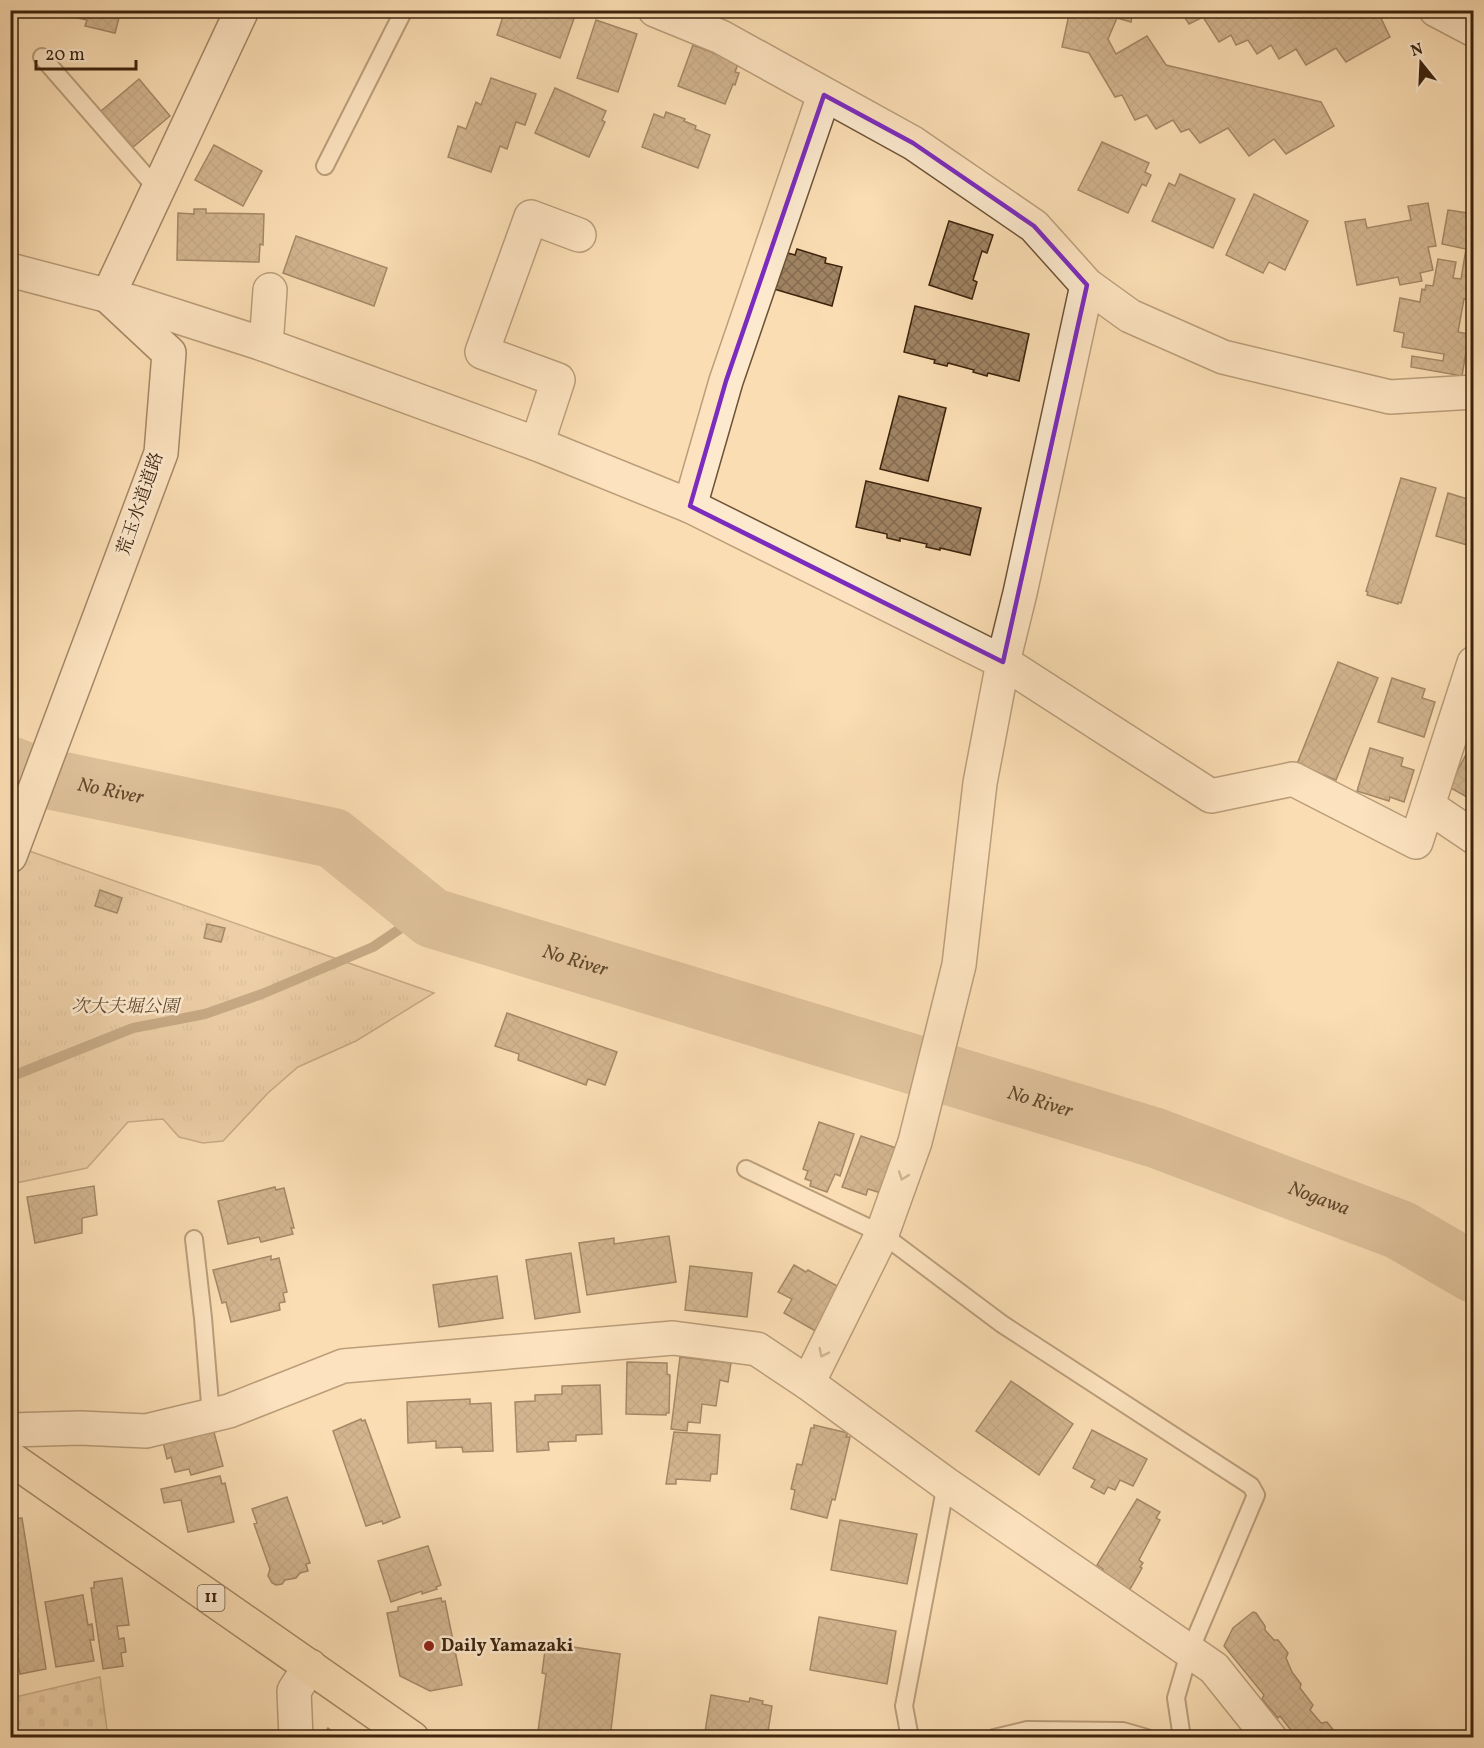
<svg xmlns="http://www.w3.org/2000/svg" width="1484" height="1748" font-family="Vollkorn,'Noto Serif JP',serif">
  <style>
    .grass { fill: url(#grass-tufts); stroke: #8c7052; stroke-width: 1.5 }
    .cemetery { fill: url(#cemetery-stones); stroke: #8c7052; stroke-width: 1.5 }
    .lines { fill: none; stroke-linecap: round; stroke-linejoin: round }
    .stream { stroke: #886d4e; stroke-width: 10 }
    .river { stroke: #ba9e7a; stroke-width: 60 }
    .building { fill: url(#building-cross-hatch); stroke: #3d230c; stroke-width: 1.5 }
    .lane-casing { stroke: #6c5236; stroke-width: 20 }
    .street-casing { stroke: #6c5236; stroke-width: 36 }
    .secondary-casing { stroke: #3d230c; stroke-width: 36 }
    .primary-casing { stroke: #3d230c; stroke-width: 36 }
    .lane { stroke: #fce9ce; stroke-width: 16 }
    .street { stroke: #fce9ce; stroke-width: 33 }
    .secondary { stroke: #fce9ce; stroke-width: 33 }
    .primary { stroke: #fbddb3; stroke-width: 33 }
    .oneway { stroke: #9c866d }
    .marked { fill: none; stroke: #7b2cbf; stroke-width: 4.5; stroke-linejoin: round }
    .poi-dot { fill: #8f2418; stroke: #fce9ce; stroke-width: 2 }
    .labels { text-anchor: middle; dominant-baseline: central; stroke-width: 5; stroke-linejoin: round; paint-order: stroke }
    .shield { fill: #fce9ce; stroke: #765e46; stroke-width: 1.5 }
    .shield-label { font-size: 16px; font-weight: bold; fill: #3d230c }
    .street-label { font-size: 18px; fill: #3d230c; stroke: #fce9ce }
    .park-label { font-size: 18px; font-style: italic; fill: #644a2f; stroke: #fce9ce }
    .poi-label { font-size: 18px; font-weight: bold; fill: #3d230c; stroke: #fce9ce; text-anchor: start }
    .water-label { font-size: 20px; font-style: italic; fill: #62482d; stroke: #fce9ce }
  </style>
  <defs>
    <pattern id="grass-tufts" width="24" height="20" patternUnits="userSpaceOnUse" patternTransform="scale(1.5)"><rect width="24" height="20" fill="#dbbd97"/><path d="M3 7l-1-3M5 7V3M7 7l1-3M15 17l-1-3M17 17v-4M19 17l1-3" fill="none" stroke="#bda281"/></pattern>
    <pattern id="cemetery-stones" width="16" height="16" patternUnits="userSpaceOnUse" patternTransform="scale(1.5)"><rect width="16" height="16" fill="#dbbd97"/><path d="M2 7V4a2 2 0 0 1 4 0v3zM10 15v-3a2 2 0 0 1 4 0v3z" fill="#bda281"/></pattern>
    <pattern id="building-cross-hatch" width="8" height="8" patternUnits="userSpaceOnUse" patternTransform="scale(1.5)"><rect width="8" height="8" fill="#a08463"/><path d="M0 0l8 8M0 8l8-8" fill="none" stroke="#846c50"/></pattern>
  </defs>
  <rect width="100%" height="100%" fill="#fbddb3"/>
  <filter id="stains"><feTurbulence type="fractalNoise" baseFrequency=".00333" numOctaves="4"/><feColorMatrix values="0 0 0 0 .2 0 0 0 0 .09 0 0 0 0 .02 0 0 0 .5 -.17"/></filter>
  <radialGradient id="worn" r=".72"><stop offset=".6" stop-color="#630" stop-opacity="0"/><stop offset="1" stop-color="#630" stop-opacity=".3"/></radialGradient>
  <path class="grass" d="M15 846 434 993 356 1041 298 1067 268 1093 223 1141 203 1143 179 1137 163 1119 128 1122 87 1168 11 1184 10 855Z"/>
  <path class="cemetery" d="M100 1677 108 1737H11V1698Z"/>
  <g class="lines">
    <path class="stream" d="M10 1077 133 1028 205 1014 262 994 373 947 425 912"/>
    <path class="river" id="s1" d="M10 766 34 776 333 838 432 918 1156 1138 1400 1230 1474 1273"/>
  </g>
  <g class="building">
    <path d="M75 10H121L115 33 85 26 87 20 73 17Z"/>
    <path d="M505 10H577L560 58 497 35Z"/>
    <path d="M1070 10H1133L1131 22 1117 18 1108 39 1116 54 1147 36 1166 65 1321 102 1334 126 1286 154 1274 139 1249 156 1228 128 1200 143 1189 129 1181 132 1173 120 1156 129 1147 115 1135 120 1122 95 1115 97 1089 53 1062 47Z"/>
    <path d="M1171 10H1377L1390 37 1346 62 1336 48 1306 65 1296 49 1279 59 1271 45 1257 54 1248 40 1236 45 1231 35 1219 42 1203 17 1189 24 1182 13 1175 17Z"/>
    <path d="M596 20 637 34 618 92 577 78Z"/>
    <path d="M693 45 724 57 740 59 735 72 739 73 735 85 733 84 725 104 678 86Z"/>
    <path d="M491 78 536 94 525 125 516 122 507 149 500 146 491 172 448 157 458 126 466 129 476 102 481 105Z"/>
    <path d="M139 79 170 116 132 148 101 111Z"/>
    <path d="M555 88 606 111 602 120 605 122 589 157 535 133Z"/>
    <path d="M666 112 685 119 684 121 696 126 695 129 710 135 698 168 642 147 654 114 664 118Z"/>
    <path d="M1102 142 1149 163 1145 172 1151 175 1146 186 1142 184 1128 213 1078 190Z"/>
    <path d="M214 145 262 171 243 206 195 180Z"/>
    <path d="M1180 174 1235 199 1213 248 1152 221 1169 183 1175 186Z"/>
    <path d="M1254 194 1308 221 1285 270 1269 262 1263 273 1226 255Z"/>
    <path d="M1428 203 1436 246 1428 247 1433 270 1420 273 1422 281 1400 285 1398 277 1357 285 1345 222 1365 219 1367 228 1411 220 1408 206Z"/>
    <path d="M194 209H206V213L264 214 263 245 260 244 259 262 177 260 178 213 194 214Z"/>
    <path d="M1448 210 1474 214V273L1469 300 1464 299 1458 332 1469 334 1462 376 1411 367 1412 356 1443 361 1444 354 1402 347 1404 333 1394 331 1400 298 1420 302 1422 289 1425 290 1426 285 1433 286 1438 259 1456 262 1453 278 1461 279 1466 249 1442 244Z"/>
    <path d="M949 221 993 235 987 253 982 251 973 280 977 282 972 299 929 285Z"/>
    <path d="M296 236 387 268 374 306 283 273Z"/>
    <path d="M797 249 826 258 825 263 842 267 832 306 767 287 777 250 795 255Z"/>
    <path d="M915 306 1029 334 1019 381 988 373 987 376 973 372 974 370 948 363 947 366 934 363 935 360 904 352Z"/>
    <path d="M899 396 946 408 928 481 880 469Z"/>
    <path d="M1474 457V478L1468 476Z"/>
    <path d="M1401 478 1436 488 1401 603 1398 602V604L1367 595 1368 592 1366 591Z"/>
    <path d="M866 481 981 508 970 555 940 548V550L926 547 927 544 900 538V541L887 538V534L856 527Z"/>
    <path d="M1448 493 1474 501V547L1436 536Z"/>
    <path d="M1338 662 1378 678 1336 780 1297 764Z"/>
    <path d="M1392 678 1425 689 1422 698 1435 702 1424 737 1378 722Z"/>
    <path d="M1470 747 1474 749V801L1449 787Z"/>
    <path d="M1370 748 1403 758 1401 766 1414 770 1404 802 1390 797 1389 801 1357 791Z"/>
    <path d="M100 890 122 898 117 913 95 906Z"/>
    <path d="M207 924 225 928 221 942 204 938Z"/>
    <path d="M507 1013 617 1052 605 1085 588 1079 586 1085 518 1060 519 1054 495 1046Z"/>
    <path d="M819 1122 854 1134 840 1176 835 1174 827 1192 810 1186 811 1181 805 1179 808 1171 803 1169Z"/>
    <path d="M861 1136 902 1150 881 1193 868 1189 866 1195 842 1187Z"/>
    <path d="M94 1186 97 1215 82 1218V1233L35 1243 27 1197Z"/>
    <path d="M275 1187 276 1190 284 1188 294 1228H291L293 1234 261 1242 259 1237 228 1244 218 1201Z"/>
    <path d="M669 1236 676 1282 587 1295 579 1243 614 1238V1244Z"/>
    <path d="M571 1253 580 1312 535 1319 526 1260Z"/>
    <path d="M271 1256V1260L279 1258 287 1292 283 1293 285 1302 279 1303 280 1310 231 1322 226 1302 222 1303 213 1270Z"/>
    <path d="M794 1265 806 1272 808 1270 841 1288 817 1332 784 1313 792 1299 778 1292Z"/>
    <path d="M690 1266 752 1273 747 1317 685 1310Z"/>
    <path d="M497 1276 503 1318 439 1327 433 1285Z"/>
    <path d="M680 1357 731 1363 728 1382 720 1380 716 1406 702 1404 700 1423 688 1422 687 1431 671 1429Z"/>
    <path d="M627 1362 667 1363V1374L670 1375 669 1413H666V1415L626 1414Z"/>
    <path d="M1011 1381 1073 1424 1039 1475 976 1431Z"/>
    <path d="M600 1385 602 1434 576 1435V1441L548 1442 549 1450 517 1452 515 1402 535 1401V1395L562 1394V1386Z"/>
    <path d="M470 1399V1404L491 1403 493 1451 463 1452 462 1447 436 1448V1441L408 1443 407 1402Z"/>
    <path d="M361 1419 362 1421 365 1420 400 1517 383 1524 382 1521 366 1526 333 1431Z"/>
    <path d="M212 1425 223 1466 191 1475 189 1469 175 1472 171 1457 167 1459 162 1438Z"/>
    <path d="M814 1425 848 1433 846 1437H850L835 1500 832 1499 827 1518 791 1509 795 1490 791 1489 797 1464 802 1465 811 1428H814Z"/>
    <path d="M1092 1430 1147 1459 1133 1486 1120 1480 1115 1490 1108 1487 1104 1494 1091 1487 1095 1480 1073 1468Z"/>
    <path d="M674 1432 720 1435 717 1474H711L710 1481 676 1479V1484H666Z"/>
    <path d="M220 1476 222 1484 225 1483 234 1522 188 1532 181 1500 164 1503 161 1489Z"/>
    <path d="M287 1497 310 1563 306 1564 308 1571 300 1573 296 1578 285 1580 282 1584 276 1585 272 1583 268 1576 270 1569 254 1524 257 1523 252 1509Z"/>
    <path d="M1137 1499 1160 1512 1156 1518 1160 1520 1139 1560 1143 1563 1140 1567 1142 1568 1129 1591 1100 1574 1103 1569 1097 1565Z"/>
    <path d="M22 1518 46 1669 20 1674 10 1614V1519Z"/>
    <path d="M840 1520 917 1534 907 1584 831 1570Z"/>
    <path d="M428 1546 441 1585 436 1587 437 1589 422 1594V1591L391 1602 378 1561Z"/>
    <path d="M122 1578 129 1625 117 1626 119 1639 124 1638 126 1652 121 1653 123 1666 103 1669 91 1588H94V1582Z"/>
    <path d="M83 1595 88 1625 92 1624 94 1640H90L94 1661 56 1667 45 1602Z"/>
    <path d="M441 1598 442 1602 445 1601 462 1685 430 1691 400 1676 387 1613 398 1611V1607Z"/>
    <path d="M1253 1612 1256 1613 1265 1626V1630L1274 1640H1278L1288 1653 1286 1658 1292 1672 1301 1684 1300 1688 1313 1705 1310 1710 1321 1723 1327 1722 1340 1738H1297L1280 1716 1278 1718 1262 1699 1264 1695 1224 1646 1233 1628Z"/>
    <path d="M819 1617 896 1631 887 1684 810 1670Z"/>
    <path d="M546 1643 620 1654 610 1738H537L546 1674 542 1673Z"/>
    <path d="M711 1695 749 1702 750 1698 763 1701 762 1704 772 1706 767 1738H704Z"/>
    <path d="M328 1728 341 1738H321Z"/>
  </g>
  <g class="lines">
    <g class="lane-casing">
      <g id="lane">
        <path d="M42 57 158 190"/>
        <path d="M325 166 404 10"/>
        <path d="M746 1169 882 1234 1002 1324 1251 1486 1256 1495 1189 1653 1176 1698 1182 1738"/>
        <path d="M194 1239 203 1318 211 1416"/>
        <path d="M910 1738 904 1706 946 1484"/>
        <path d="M994 1738 1027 1730 1123 1731 1147 1738"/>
      </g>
    </g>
    <g class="street-casing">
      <g id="street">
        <path d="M655 10 721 37 913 143 1034 226 1087 285 1130 316 1223 357 1390 397 1474 392"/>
        <path d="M1436 10 1474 30"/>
        <path d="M10 270 132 302 263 344 537 444 690 506 1003 662 1211 796 1293 779 1416 842 1474 663"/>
        <path d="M263 344 267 332 270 290"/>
        <path d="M537 444 558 380 482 352 531 217 579 235"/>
        <path d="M690 506 726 381 824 95"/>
        <path d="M1428 806 1474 837"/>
        <path d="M808 1383 882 1234 915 1142 959 965 980 783 1003 662 1020 593 1087 285"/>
        <path d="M10 1430 80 1428 146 1431 229 1411 343 1366 673 1338 757 1349 808 1383 946 1484 1214 1668 1270 1738"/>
        <path d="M296 1738 294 1691 310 1666"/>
      </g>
    </g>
    <g class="secondary-casing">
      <path id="secondary" d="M10 856 161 453 169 353 108 296 242 10"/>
    </g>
    <g class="primary-casing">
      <path id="primary" d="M10 1458 412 1738"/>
    </g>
    <use href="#lane" class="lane"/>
    <use href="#street" class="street"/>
    <use href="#secondary" class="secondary"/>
    <use href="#primary" class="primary"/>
  </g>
  <defs><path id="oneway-chevron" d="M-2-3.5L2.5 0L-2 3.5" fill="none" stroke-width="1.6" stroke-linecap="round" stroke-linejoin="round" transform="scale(1.5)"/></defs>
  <g class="oneway">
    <use href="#oneway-chevron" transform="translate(903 1176) rotate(110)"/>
    <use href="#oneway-chevron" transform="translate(823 1353) rotate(116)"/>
  </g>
  <path d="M0 0H1484V1748H0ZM824 95 913 143 1034 226 1087 285 1003 662 690 506 726 381Z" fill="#fbddb3" fill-opacity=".55" fill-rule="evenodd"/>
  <path class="marked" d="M824 95 913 143 1034 226 1087 285 1003 662 690 506 726 381Z"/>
  <circle class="poi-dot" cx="429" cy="1646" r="6"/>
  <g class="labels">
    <rect class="shield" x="197.5" y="1585" width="27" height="26" rx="4.5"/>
    <g class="shield-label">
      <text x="211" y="1598">11</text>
    </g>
    <g class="street-label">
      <text transform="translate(141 504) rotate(-71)">荒玉水道道路</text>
    </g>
    <g class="park-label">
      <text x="125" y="1007">次大夫堀公園</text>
    </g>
    <g class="poi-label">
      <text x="441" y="1646">Daily Yamazaki</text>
    </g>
    <g class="water-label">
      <text stroke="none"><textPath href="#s1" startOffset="104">No River</textPath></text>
      <text stroke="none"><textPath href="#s1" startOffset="608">No River</textPath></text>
      <text stroke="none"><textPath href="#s1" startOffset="1094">No River</textPath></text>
      <text stroke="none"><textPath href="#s1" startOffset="1389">Nogawa</textPath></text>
    </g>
  </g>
  <rect width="1484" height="1748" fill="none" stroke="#fbddb3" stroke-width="36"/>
  <rect x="12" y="12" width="1460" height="1724" fill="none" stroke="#3d230c" stroke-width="3"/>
  <rect x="18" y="18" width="1448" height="1712" fill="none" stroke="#3d230c" stroke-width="1.5"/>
  <g transform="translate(1421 63) rotate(342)" stroke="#fce9ce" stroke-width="4.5" paint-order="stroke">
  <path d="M0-4.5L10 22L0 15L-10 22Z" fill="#3d230c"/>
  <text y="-9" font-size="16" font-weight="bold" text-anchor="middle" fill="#3d230c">N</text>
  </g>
  <path d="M36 60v9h100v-9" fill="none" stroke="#3d230c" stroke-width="3"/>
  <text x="45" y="60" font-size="18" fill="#3d230c" stroke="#fce9ce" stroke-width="4.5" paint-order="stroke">20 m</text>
  <rect width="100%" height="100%" filter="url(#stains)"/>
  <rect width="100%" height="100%" fill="url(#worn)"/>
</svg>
